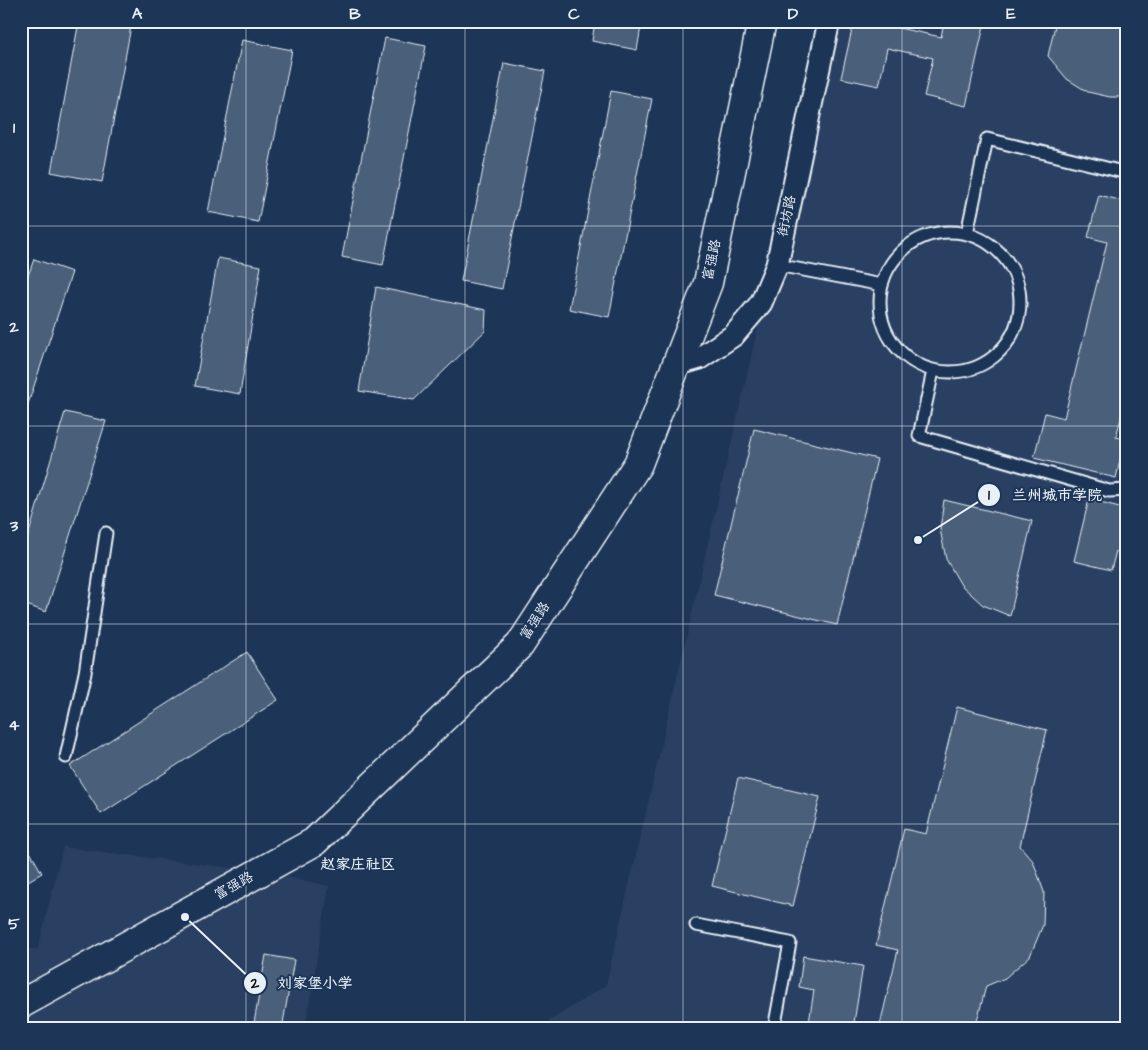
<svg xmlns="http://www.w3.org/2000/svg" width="1148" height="1050" font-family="'Architects Daughter','LXGW WenKai TC',sans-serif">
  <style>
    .built { fill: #2a4162 }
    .building { fill: #495e7a; stroke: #e8f1f8 }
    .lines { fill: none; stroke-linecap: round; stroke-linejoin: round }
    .service-casing { stroke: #e8f1f8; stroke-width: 15 }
    .minor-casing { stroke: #e8f1f8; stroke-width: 25 }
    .secondary-casing { stroke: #e8f1f8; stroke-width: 31 }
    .service { stroke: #1d3557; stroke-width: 11 }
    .minor { stroke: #1d3557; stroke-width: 21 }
    .secondary { stroke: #1d3557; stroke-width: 28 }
    .grid { fill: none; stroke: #e8f1f8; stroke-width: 1; stroke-opacity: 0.55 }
    .labels { text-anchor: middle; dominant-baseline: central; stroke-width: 4; stroke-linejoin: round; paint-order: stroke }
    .street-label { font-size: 14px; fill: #e8f1f8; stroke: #1d3557 }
    .neighbourhood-label { font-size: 15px; font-weight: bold; fill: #e8f1f8; stroke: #1d3557 }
    .leader { fill: none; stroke: #e8f1f8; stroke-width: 2 }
    .callout-dot { fill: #e8f1f8; stroke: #1d3557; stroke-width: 2 }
    .mark-label { font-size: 15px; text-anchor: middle; font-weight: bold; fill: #111 }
    .callout-label { font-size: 15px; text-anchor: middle; font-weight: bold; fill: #e8f1f8; stroke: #1d3557; stroke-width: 4; stroke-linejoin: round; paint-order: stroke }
    .neatline { fill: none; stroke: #e8f1f8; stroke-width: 2 }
    .grid-label { font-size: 16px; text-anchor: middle; font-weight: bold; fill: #e8f1f8 }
  </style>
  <rect width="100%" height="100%" fill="#1d3557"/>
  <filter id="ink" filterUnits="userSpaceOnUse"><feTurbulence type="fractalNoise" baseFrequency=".02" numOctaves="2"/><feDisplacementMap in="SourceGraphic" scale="10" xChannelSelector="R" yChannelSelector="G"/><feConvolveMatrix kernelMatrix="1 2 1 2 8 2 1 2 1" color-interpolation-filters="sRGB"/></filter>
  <g filter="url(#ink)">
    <g class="built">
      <path d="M826 21H1127V1029H537L606 985 771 271Z"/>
      <path d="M63 847 264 872 329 886 305 1029H21V949H38Z"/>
    </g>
    <g class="building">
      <path d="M79 21H132L102 182 51 172Z"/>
      <path d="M595 21H642L637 50 592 41Z"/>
      <path d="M854 21H895L894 27 941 37 944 21H985L966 106 924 96 933 58 887 48 879 86 841 78Z"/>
      <path d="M1056 21H1077L1091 25 1092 21H1127V97H1110L1088 92 1067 79 1048 56Z"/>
      <path d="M385 38 426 46 383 265 342 257Z"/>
      <path d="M242 40 292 50 258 222 208 212Z"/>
      <path d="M504 63 545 71 502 289 461 281Z"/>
      <path d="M611 91 652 99 609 317 569 309Z"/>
      <path d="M1099 195 1127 202V395L1116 437 1125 439 1116 478 1034 458 1045 413 1064 418 1107 242 1088 237Z"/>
      <path d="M218 258 261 266 240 394 195 386Z"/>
      <path d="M34 259 72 272 26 410 21 408V296Z"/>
      <path d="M376 287 486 310 485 331 414 400 359 391Z"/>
      <path d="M65 412 106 421 46 612 21 603V560Z"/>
      <path d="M754 429 877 459 837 625 714 595Z"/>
      <path d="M1089 499 1127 509V507V554L1116 551 1111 570 1074 561Z"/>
      <path d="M944 500 1032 521 1010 616 983 605 961 585 946 559 940 529Z"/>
      <path d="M247 652 278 700 101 814 70 766Z"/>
      <path d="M957 707 1047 730 1020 846 1033 861 1044 892 1043 925 1030 956 1005 978 986 986 975 1029H879L898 950 876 945 904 829 926 834Z"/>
      <path d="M738 778 820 797 793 906 712 886Z"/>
      <path d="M21 836 42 873 21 885Z"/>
      <path d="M266 955 294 960 282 1029H253Z"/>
      <path d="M803 956 863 966 853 1029H808L814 990 799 987Z"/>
    </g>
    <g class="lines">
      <g class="service-casing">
        <g id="service">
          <circle cx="950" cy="302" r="70"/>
          <path d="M967 233 987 139 1127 173"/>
          <path d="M777 265 882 285"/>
          <path d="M933 371 919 436 1109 491 1127 490"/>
          <path d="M66 757 85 673 106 533"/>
          <path d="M696 925 790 943 774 1029"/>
        </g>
      </g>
      <g class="minor-casing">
        <path id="minor" d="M676 365 700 358 734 335 761 303 777 265 829 21"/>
      </g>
      <g class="secondary-casing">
        <path id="secondary" d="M21 1004 314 842 520 645 638 464 708 283 762 21"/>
      </g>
      <use href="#service" class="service"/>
      <use href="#minor" class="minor"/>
      <use href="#secondary" class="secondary"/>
    </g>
  </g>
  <path class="grid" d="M246 21V1029M465 21V1029M683 21V1029M902 21V1029M21 226H1127M21 426H1127M21 624H1127M21 824H1127"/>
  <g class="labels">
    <g class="street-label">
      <text transform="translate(787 216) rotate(-78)">街坊路</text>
      <text transform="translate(712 260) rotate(-78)">富强路</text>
      <text transform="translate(535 621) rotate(-57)">富强路</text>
      <text transform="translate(234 886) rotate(-29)">富强路</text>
    </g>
    <g class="neighbourhood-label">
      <text x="358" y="864">赵家庄社区</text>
    </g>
  </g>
  <path class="leader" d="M918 540L989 495M185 917L255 983"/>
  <g class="callout-dot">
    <circle cx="918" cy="540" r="5"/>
    <circle cx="185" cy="917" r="5"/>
    <circle cx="989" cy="495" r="12"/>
    <circle cx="255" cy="983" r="12"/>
  </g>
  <g class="mark-label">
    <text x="989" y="500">1</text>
    <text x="255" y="988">2</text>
  </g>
  <g class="callout-label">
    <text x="1057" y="500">兰州城市学院</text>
    <text x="315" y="988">刘家堡小学</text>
  </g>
  <rect width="1148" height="1050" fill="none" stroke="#1d3557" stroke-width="55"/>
  <rect x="28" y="28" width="1092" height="994" class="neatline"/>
  <g class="grid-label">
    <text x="137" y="19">A</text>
    <text x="355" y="19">B</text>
    <text x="574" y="19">C</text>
    <text x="793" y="19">D</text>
    <text x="1011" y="19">E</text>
    <text x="14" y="133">1</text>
    <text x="14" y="332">2</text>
    <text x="14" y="531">3</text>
    <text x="14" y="730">4</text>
    <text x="14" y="929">5</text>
  </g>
</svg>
